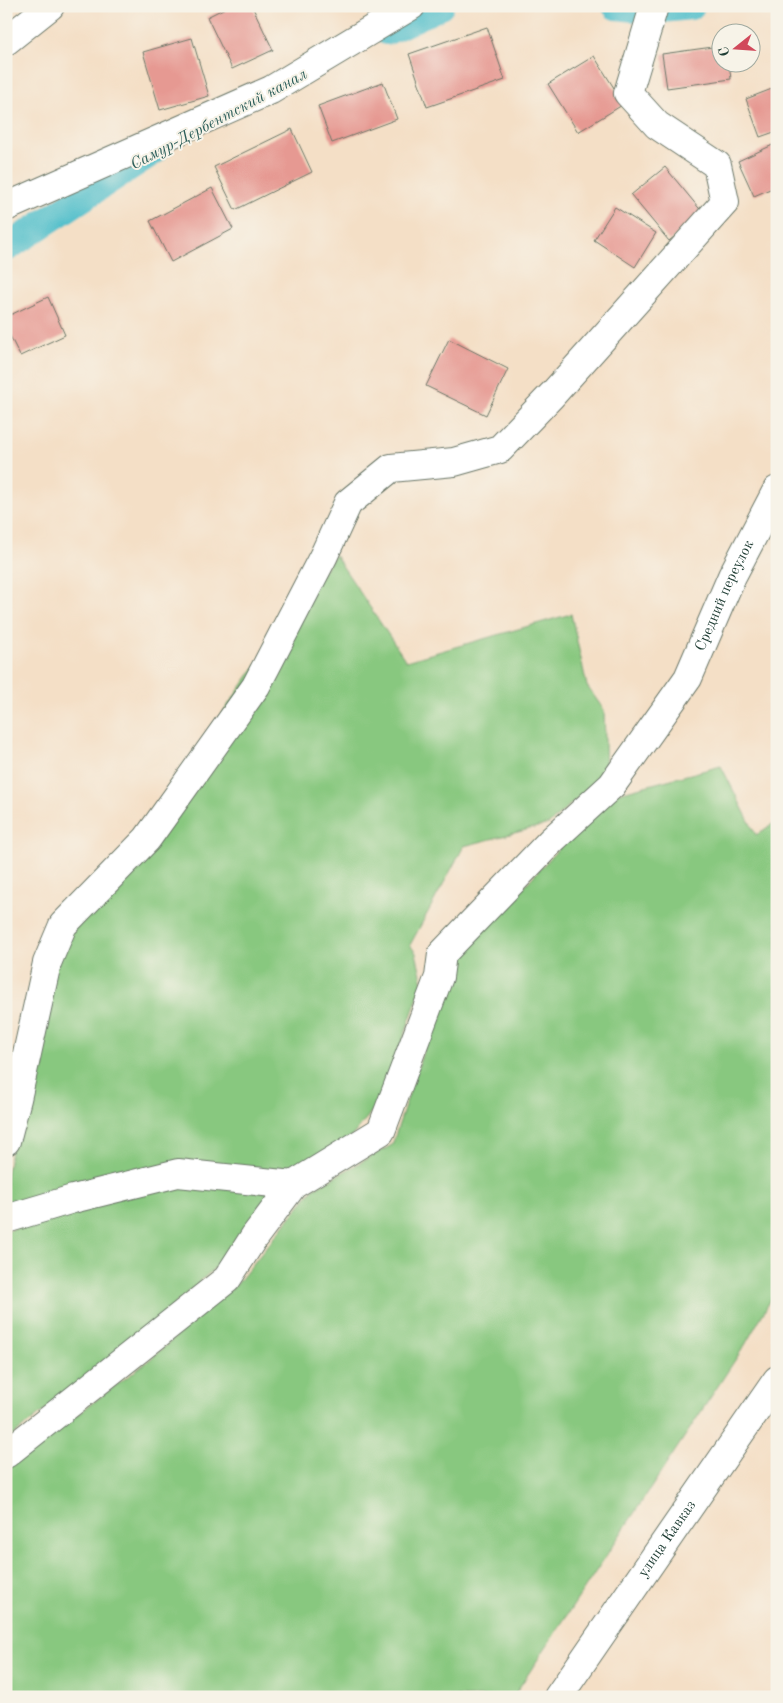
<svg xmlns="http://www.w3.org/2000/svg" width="783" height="1703" font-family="'Old Standard TT',serif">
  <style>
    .green { fill: #88c87f; stroke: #54825a }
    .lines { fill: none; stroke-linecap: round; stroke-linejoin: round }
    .canal { stroke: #52bfcb; stroke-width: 28 }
    .building { fill: #e69992 }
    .minor-casing { stroke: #6a7667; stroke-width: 30 }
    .highway-casing { stroke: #6a7667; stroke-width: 30 }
    .minor { stroke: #fff; stroke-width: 28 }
    .highway { stroke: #fff; stroke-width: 28 }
    .labels { text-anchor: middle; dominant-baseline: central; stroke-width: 4; stroke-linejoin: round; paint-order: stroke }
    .street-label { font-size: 15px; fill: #1f3d34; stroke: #f7f3e8 }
    .water-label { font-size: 16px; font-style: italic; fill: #2c5e5a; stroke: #f7f3e8 }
  </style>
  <rect width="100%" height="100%" fill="#f7f3e8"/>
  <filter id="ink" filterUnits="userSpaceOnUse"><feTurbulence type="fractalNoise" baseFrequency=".02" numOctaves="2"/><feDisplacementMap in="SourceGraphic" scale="10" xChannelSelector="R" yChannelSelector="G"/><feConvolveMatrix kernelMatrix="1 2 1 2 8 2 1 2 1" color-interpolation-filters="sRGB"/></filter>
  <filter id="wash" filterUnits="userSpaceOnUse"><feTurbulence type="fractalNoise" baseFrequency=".0096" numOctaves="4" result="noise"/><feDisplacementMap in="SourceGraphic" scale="20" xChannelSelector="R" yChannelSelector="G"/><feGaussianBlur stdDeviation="1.12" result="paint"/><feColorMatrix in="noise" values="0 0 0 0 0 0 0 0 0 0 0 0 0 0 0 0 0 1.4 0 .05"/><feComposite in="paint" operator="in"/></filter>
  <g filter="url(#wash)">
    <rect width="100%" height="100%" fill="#f4dfc6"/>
    <g class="green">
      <path d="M335 555 406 661 571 614 587 686 604 710 606 772 549 824 464 846 410 945 416 953 423 983 381 1100 353 1135 296 1175 178 1167 6 1209V1176L22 1098 54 971 74 921Z"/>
      <path d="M721 766 756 835 777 821V1289L745 1345 513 1697H6V1468L147 1362 237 1284 313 1189 392 1145 452 965 607 796Z"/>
      <path d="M178 1180 280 1194 218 1265 148 1329 6 1441V1231Z"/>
    </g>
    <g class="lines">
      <g class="canal">
        <path d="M616 6 653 10 691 6"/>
        <path d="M387 31 440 6"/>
        <path d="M6 248 155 150"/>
      </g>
    </g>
    <g id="blocks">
      <g class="building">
        <path d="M229 6H252L273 50 232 69 207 17Z"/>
        <path d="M487 27 505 80 427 107 409 54Z"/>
        <path d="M192 38 209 96 160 110 143 52Z"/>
        <path d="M720 46V62H729L731 79 667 88 662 54Z"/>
        <path d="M594 56 624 104 578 132 548 84Z"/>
        <path d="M383 82 397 119 332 143 318 106Z"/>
        <path d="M777 87V131L760 137 746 99Z"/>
        <path d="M292 129 312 172 235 210 214 167Z"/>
        <path d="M777 143V186L754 196 738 161Z"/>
        <path d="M665 167 703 213 669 241 631 195Z"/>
        <path d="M212 188 233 229 171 262 150 221Z"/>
        <path d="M615 207 656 233 635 267 594 240Z"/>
        <path d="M48 297 65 335 20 356 6 328V317Z"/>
        <path d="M449 339 508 369 486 415 426 386Z"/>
      </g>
    </g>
  </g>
  <g filter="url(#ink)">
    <use href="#blocks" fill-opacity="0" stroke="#6a7667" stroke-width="1"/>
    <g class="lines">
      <g class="minor-casing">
        <g id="minor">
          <path d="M6 41 50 6"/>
          <path d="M6 207 271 90 411 6"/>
          <path d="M6 1141 17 1099 47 963 63 925 147 839 256 686 324 555 348 503 391 468 454 462 500 449 552 395 725 202 717 165 657 125 628 93 653 10 652 6"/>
          <path d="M6 1219 73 1199 178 1173 293 1185"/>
          <path id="s1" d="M6 1454 227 1279 254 1237 293 1185 381 1131 439 977 442 954 552 840 612 785 688 678 732 576 777 490"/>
        </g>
      </g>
      <g class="highway-casing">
        <g id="highway">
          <path id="s2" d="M558 1697 777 1380"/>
        </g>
      </g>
      <use href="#minor" class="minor"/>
      <use href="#highway" class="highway"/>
    </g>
  </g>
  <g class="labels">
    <g class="street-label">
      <text stroke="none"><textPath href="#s1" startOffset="1149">Средний переулок</textPath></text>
      <text stroke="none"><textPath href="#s2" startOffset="192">улица Кавказ</textPath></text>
    </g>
    <g class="water-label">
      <text transform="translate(219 120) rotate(-28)">Самур-Дербентский канал</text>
    </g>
  </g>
  <rect width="783" height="1703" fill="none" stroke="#f7f3e8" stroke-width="25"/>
  <g transform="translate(736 48) rotate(253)"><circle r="24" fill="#f7f3e8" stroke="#a1aaa0"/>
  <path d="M0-4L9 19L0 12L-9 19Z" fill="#d1495b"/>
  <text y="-8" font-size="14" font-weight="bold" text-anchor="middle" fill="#1f3d34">С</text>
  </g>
</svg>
